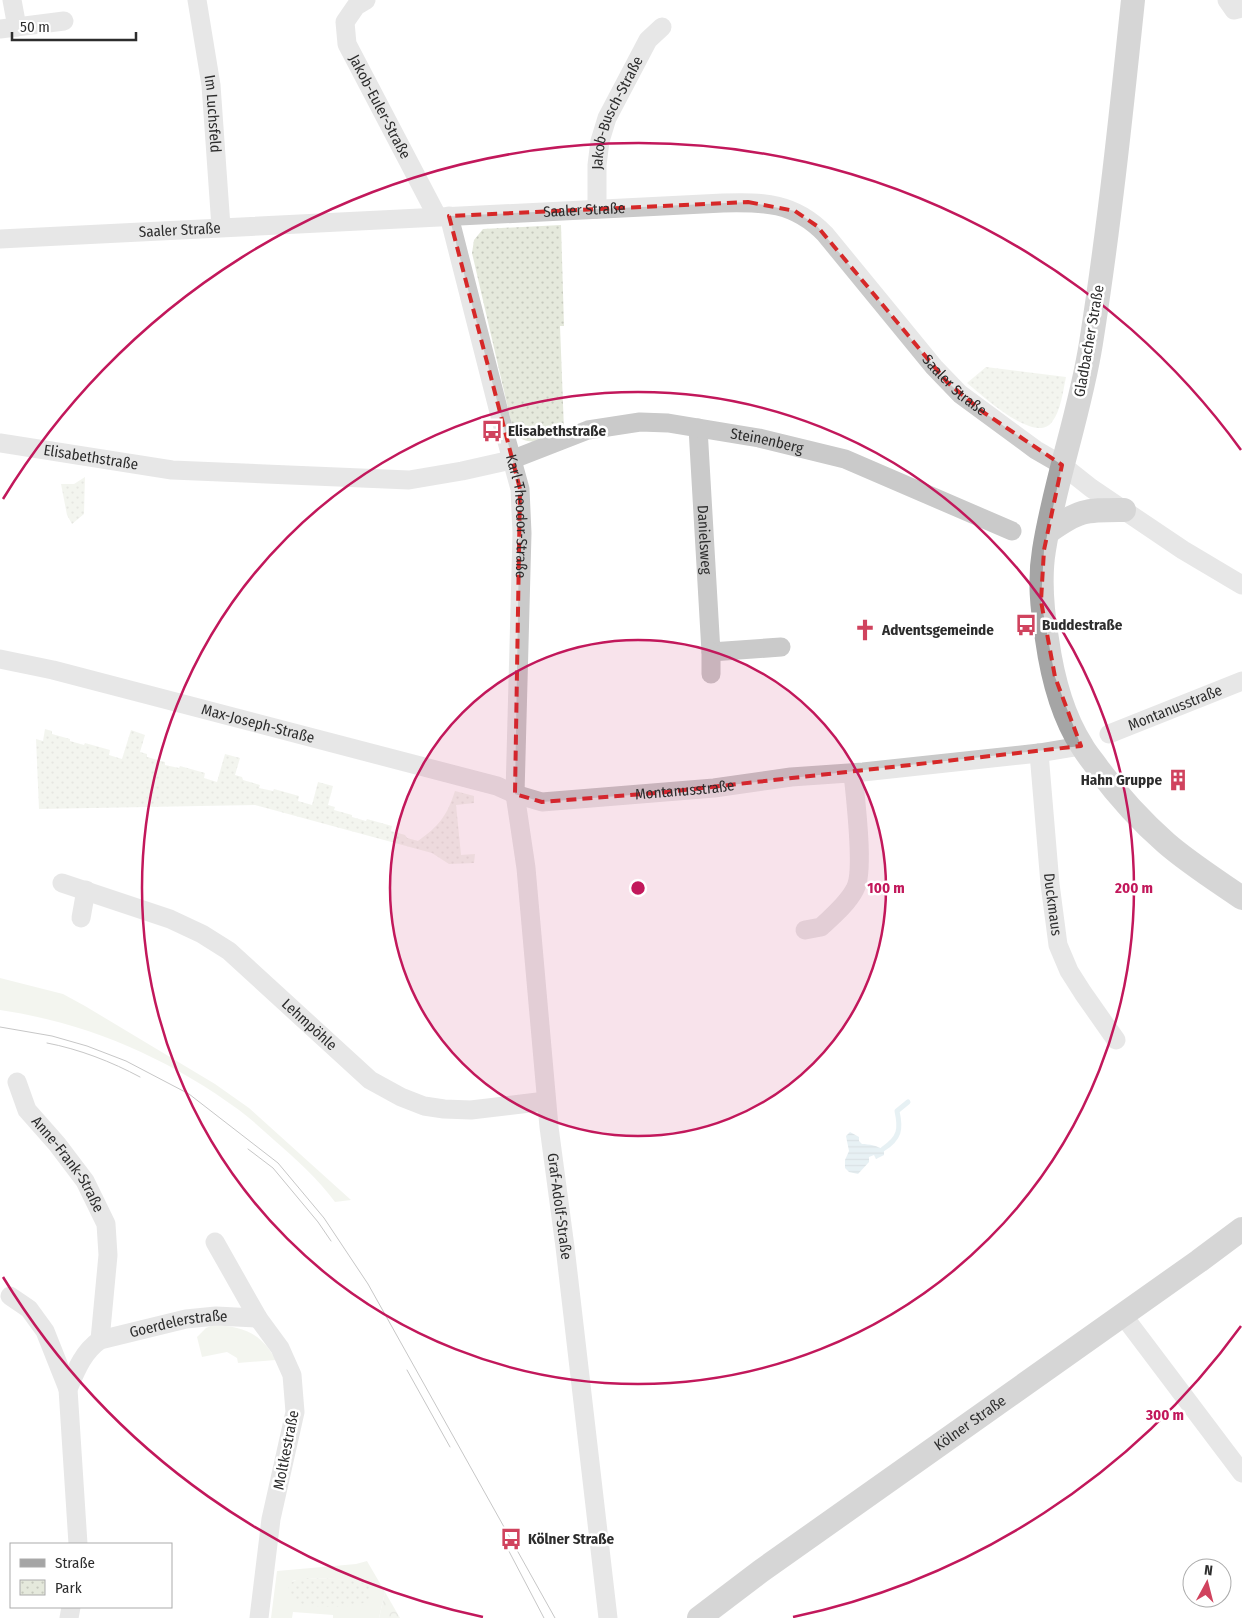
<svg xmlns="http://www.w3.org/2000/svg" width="1242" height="1618" font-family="'Fira Sans Condensed',sans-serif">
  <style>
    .grass { fill: #e5e9dc; fill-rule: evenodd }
    .forest { fill: url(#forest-crowns) }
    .park { fill: url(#park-dots) }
    .water { fill: url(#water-rules) }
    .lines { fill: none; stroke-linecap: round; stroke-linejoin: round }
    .stream { stroke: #cbdfe7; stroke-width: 5 }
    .minor { stroke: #cacaca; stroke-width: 19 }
    .major { stroke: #a5a5a5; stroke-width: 24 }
    .tram { stroke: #828282; stroke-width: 1 }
    .marked { fill: none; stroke: #d62828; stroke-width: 4; stroke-dasharray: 10 6; stroke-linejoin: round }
    .ring { fill: none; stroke: #c2185b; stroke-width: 2.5 }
    .labels { text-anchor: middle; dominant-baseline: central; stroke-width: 5; stroke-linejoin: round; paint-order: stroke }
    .street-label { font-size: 15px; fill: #2d2d2d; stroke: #fff }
    .poi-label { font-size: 15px; font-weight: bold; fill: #2d2d2d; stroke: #fff; text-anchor: start }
    .centre { fill: #c2185b; stroke: #fff; stroke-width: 2.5 }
    .ring-label { font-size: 15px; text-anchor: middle; font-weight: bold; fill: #c2185b; stroke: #fff; stroke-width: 5; stroke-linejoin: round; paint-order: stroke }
  </style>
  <defs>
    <pattern id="forest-crowns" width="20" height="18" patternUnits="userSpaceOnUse" patternTransform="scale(1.25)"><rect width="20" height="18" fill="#e5e9dc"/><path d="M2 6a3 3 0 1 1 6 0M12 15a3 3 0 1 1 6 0" fill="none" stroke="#c5c8bd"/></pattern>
    <pattern id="park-dots" width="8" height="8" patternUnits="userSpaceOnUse" patternTransform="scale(1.25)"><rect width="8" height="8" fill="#e5e9dc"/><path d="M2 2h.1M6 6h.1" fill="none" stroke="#c5c8bd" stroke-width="1.8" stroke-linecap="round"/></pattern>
    <pattern id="water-rules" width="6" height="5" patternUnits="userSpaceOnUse" patternTransform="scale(1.25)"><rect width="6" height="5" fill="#cbdfe7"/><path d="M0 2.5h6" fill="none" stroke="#afc0c6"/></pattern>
  </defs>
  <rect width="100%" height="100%" fill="#fff"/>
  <g class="grass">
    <path d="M0 978 63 994 85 1006 215 1084 249 1108 351 1200 335 1202C318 1179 296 1159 274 1140 263 1130 251 1119 239 1110 168 1058 88 1023 0 1010Z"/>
    <path d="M213 1325C243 1326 261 1333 276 1360L238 1363 237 1358 227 1352 202 1357 197 1337 206 1328Z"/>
    <path d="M367 1561 385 1592 379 1618H333V1615L293 1612 292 1618H271L277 1571 356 1564ZM309 1578 336 1579 365 1583 364 1602 342 1606H321L292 1581Z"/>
  </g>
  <path class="forest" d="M385 1592 400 1618H379Z"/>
  <g class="park">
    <path d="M561 225 564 326H560L564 430C546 438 532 449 514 434L472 253 474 240 483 229Z"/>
    <path d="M986 367 1066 377C1063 391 1061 410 1052 422 1035 445 982 395 967 383Z"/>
    <path d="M85 477 84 514 72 524 67 515 61 484H74Z"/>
    <path d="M45 729 52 731V734L70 739V741L84 745 85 743 110 750 109 755 122 759 131 730 145 735 140 752 147 754V757L165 762V765L179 768 180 766 205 773 204 778 217 782 225 754 240 758 235 775 242 777 243 780 260 785 259 788 273 791 274 789 299 796 298 801 312 805 318 782 333 786 328 805 335 807 334 810 352 815V817L366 821 367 819 392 826 391 831 405 835 407 838 418 841C439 826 447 816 455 791L474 796V803L456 805 461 855 475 854 474 863 449 864 432 853 255 805 39 809 36 739 43 741Z"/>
    <path d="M309 1578C323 1579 363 1577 371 1588 371 1594 370 1599 365 1602 352 1609 310 1608 296 1602 288 1598 285 1585 294 1581 299 1578 304 1578 309 1578Z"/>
  </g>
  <path class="water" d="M850 1132 859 1137V1141L862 1144C869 1144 878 1146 884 1150V1155L876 1159 874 1155 869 1157V1162L858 1174 849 1172 845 1168V1160L849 1151 846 1136Z"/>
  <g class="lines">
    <path class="stream" d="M883 1149C900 1138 901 1129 897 1111L908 1102"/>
    <g class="minor">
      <path d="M12 0 17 27"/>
      <path id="s1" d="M197 0 211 85 221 227"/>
      <path id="s2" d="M366 0 356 6 345 22 347 44 437 216"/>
      <path d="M1227 0 1234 10 1242 8"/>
      <path d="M0 29 64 21"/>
      <path id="s3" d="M597 209V165L600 141 607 118 648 40 662 27"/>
      <path id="s4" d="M449 216 501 420 520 489 522 533 515 794 526 868 549 1127 565 1247 608 1618"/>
      <path id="s5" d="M0 239 723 203C764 202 794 202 825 234L934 367 960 394 1036 450 1062 465 1091 488 1183 550 1242 585"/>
      <path id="s6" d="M698 428 711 652 781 647"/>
      <path id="s7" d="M0 443 172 470 409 480 462 471 511 460 588 430 640 422 668 423 759 438 845 459 1012 531"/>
      <path d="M711 652V674"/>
      <path id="s8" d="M0 659 53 670 497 786 515 794 542 802 714 788 791 777 863 772 1039 753 1081 746"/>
      <path id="s9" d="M1109 734 1242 681"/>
      <path id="s10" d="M1039 753 1050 884 1058 945 1069 971 1083 993 1116 1040"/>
      <path id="s11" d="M62 883 170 919 202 934 229 951 370 1080 401 1097 424 1106 444 1109 471 1110 546 1101"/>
      <path d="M81 918 86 890"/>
      <path d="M805 930 821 927C833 916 848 903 855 889 865 872 855 796 853 773"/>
      <path id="s12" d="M17 1082 27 1110 57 1144 85 1181 106 1224 108 1255 100 1340"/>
      <path d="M215 1242 258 1318 280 1348 292 1375 295 1412 271 1519 259 1618"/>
      <path d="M10 1296 29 1309 45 1331 68 1389"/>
      <path d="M1122 1314 1242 1473"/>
      <path id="s13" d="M78 1544 68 1389C76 1370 83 1352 100 1340L186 1319 216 1316 258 1318"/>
      <path d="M69 1618 71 1607"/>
    </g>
    <g class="major">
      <path d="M1133 0C1121 115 1109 229 1091 343 1080 413 1055 480 1044 550 1039 580 1042 609 1047 639 1052 675 1062 715 1082 746 1087 755 1094 762 1099 770 1119 797 1141 821 1166 843 1189 863 1216 880 1242 898"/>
      <path d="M1048 532C1080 509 1086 510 1124 510"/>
      <path id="s14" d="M699 1618 761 1571 1199 1261 1242 1229"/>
    </g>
    <g class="tram">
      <path d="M0 1027 52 1036 87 1046 126 1061 189 1094 278 1163 324 1218 368 1284 555 1618"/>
      <path d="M47 1043C79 1049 112 1062 140 1077"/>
      <path d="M248 1149 273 1168 318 1222 331 1241"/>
      <path d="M407 1370 450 1447"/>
      <path d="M502 1538 544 1618"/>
    </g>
  </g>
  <path d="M0 0H1242V1618H0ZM748 202 795 211 817 226 947 382 983 412 1062 465 1044 550 1041 601 1055 677 1081 746 657 793 542 802 515 794 520 489 449 216Z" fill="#fff" fill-opacity=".55" fill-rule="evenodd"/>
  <path class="marked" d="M748 202 795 211 817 226 947 382 983 412 1062 465 1044 550 1041 601 1055 677 1081 746 657 793 542 802 515 794 520 489 449 216Z"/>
  <circle cx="638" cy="888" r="248" fill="#c2185b" fill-opacity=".12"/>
  <g class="ring">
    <circle cx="638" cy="888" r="248"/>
    <circle cx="638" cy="888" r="496"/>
    <path d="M1241 1326A745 745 0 0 1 793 1617M483 1617A745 745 0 0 1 3 1277M3 499A745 745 0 0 1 1241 450"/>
  </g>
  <defs>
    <g id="bus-bare" transform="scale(1.725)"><path d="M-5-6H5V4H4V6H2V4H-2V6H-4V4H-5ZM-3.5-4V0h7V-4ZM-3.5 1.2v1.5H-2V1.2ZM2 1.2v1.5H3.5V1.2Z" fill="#d0435e" stroke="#fff" stroke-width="2.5" paint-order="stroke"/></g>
    <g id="church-bare" transform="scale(1.725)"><path d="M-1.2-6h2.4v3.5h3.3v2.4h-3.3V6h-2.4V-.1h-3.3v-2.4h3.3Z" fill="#d0435e" stroke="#fff" stroke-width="2.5" paint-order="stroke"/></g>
    <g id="building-bare" transform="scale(1.725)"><path d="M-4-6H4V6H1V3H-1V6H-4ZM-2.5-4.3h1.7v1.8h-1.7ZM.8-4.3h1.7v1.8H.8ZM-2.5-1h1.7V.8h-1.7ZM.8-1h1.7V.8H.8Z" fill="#d0435e" stroke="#fff" stroke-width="2.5" paint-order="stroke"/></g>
  </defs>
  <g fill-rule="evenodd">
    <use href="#bus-bare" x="492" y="431"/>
    <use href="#bus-bare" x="1026" y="625"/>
    <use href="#church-bare" x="865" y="630"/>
    <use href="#building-bare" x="1178" y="780"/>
    <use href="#bus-bare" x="511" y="1539"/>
  </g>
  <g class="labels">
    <g class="street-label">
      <text stroke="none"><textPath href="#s2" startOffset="124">Jakob-Euler-Straße</textPath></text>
      <text stroke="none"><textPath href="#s1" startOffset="115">Im Luchsfeld</textPath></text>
      <text stroke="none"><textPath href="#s3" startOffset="100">Jakob-Busch-Straße</textPath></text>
      <text stroke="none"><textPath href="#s5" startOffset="585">Saaler Straße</textPath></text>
      <text stroke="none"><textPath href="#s5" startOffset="180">Saaler Straße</textPath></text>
      <text transform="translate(1089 341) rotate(-80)">Gladbacher Straße</text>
      <text stroke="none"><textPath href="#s5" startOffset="1034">Saaler Straße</textPath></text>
      <text stroke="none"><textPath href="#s7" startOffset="779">Steinenberg</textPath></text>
      <text stroke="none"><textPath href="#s7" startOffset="92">Elisabethstraße</textPath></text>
      <text stroke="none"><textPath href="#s4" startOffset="309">Karl-Theodor-Straße</textPath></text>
      <text stroke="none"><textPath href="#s6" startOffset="112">Danielsweg</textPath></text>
      <text stroke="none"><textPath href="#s9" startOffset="71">Montanusstraße</textPath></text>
      <text stroke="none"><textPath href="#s8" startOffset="266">Max-Joseph-Straße</textPath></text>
      <text stroke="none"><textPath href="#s8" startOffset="704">Montanusstraße</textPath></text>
      <text stroke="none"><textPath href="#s10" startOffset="152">Duckmaus</textPath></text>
      <text stroke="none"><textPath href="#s11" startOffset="290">Lehmpöhle</textPath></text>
      <text stroke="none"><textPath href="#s12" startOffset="98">Anne-Frank-Straße</textPath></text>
      <text stroke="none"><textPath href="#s4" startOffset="1002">Graf-Adolf-Straße</textPath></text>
      <text stroke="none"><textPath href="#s13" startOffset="295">Goerdelerstraße</textPath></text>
      <text stroke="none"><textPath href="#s14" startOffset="334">Kölner Straße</textPath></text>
      <text transform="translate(286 1450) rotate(-79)">Moltkestraße</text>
    </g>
    <g class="poi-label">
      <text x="508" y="431">Elisabethstraße</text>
      <text x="1042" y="625">Buddestraße</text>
      <text x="882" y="630">Adventsgemeinde</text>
      <text x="1162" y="780" text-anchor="end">Hahn Gruppe</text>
      <text x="528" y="1539">Kölner Straße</text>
    </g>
  </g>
  <circle cx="638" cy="888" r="8" class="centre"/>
  <g class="ring-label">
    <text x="886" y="893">100 m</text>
    <text x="1134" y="893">200 m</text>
    <text x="1165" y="1420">300 m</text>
  </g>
  <rect x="10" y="1543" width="162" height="65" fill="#ffffff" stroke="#ababab"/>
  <rect x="20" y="1559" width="25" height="8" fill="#a5a5a5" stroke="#ababab"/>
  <text x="55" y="1568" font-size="15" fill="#2d2d2d">Straße</text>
  <rect x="20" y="1580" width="25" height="15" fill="url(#park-dots)" stroke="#ababab"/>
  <text x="55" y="1593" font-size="15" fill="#2d2d2d">Park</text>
  <g transform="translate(1207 1583) rotate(7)"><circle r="24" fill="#ffffff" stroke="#ababab"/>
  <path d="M0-4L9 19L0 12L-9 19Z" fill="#d0435e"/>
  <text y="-8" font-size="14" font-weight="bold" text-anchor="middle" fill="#2d2d2d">N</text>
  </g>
  <path d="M12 32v8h124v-8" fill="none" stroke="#2d2d2d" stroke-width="2.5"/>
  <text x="20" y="32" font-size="15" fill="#2d2d2d" stroke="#ffffff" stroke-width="4" paint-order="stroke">50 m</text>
</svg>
